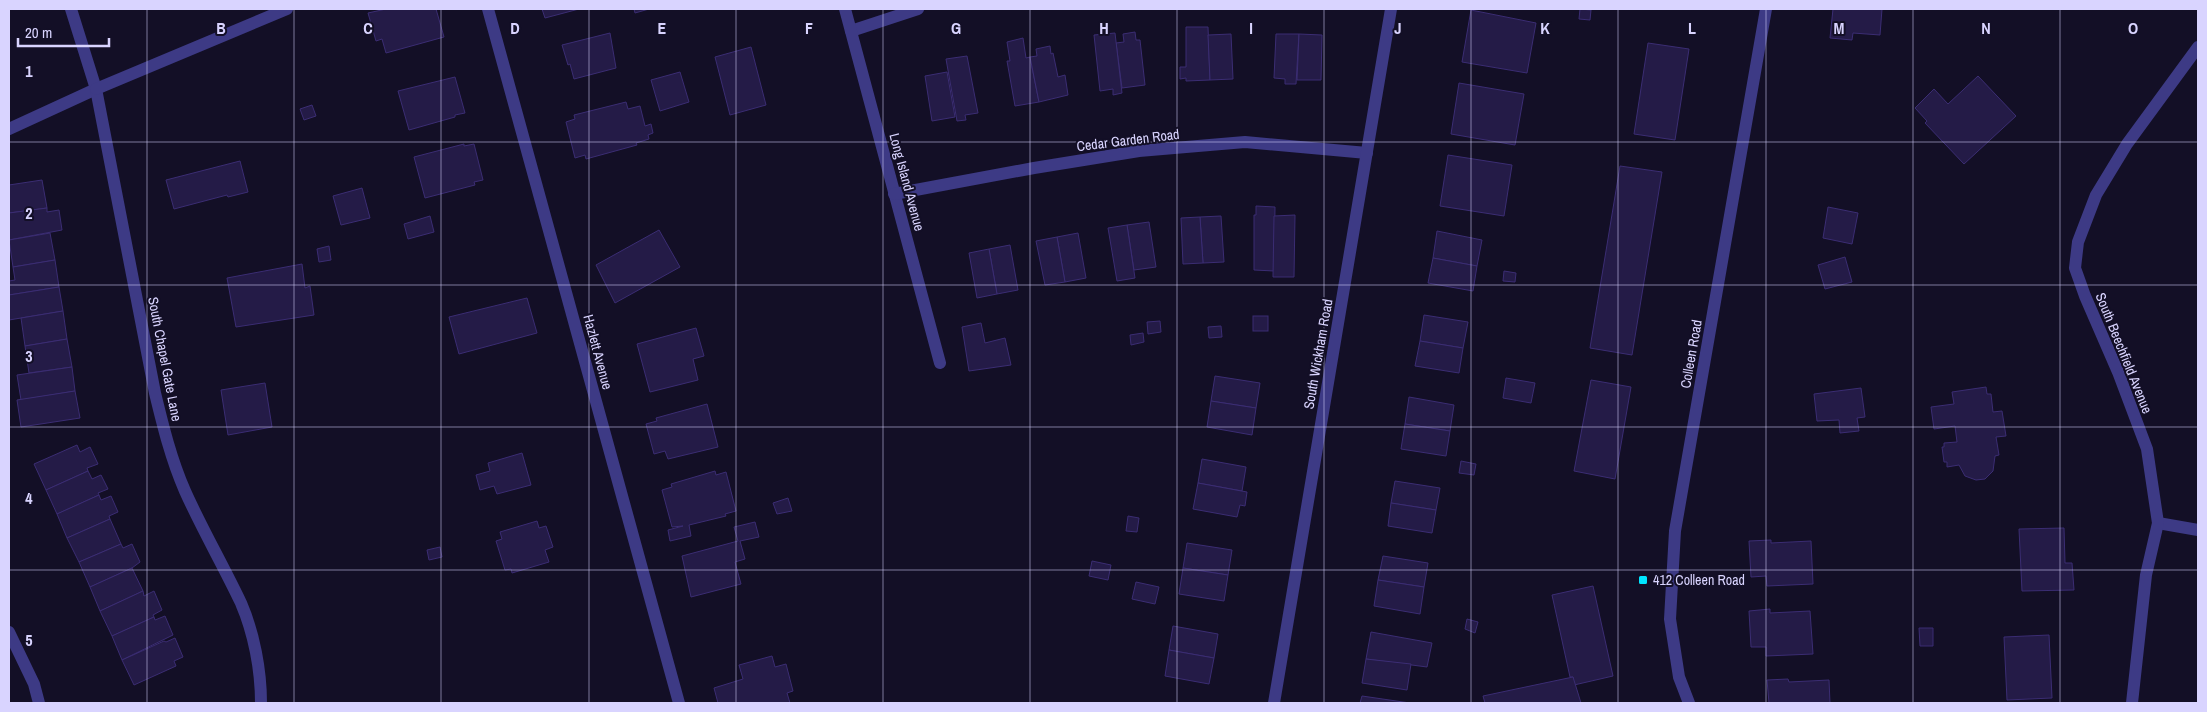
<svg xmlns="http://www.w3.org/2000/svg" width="2207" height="712" font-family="'Archivo Narrow',sans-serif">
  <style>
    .building { fill: #241b47; stroke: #3b2d73 }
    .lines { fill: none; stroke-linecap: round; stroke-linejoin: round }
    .service { stroke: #3d3a85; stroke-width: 12 }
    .minor { stroke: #3d3a85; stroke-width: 12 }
    .tertiary { stroke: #3d3a85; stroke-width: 12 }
    .grid { fill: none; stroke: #d9d4ff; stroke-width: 1; stroke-opacity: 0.55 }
    .poi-dot { fill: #00e5ff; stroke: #130f26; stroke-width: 2 }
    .labels { text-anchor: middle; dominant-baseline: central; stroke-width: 4; stroke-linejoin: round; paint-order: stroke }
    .street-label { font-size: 14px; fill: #d9d4ff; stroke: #130f26 }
    .poi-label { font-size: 14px; fill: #d9d4ff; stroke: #130f26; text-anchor: start }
    .grid-label { font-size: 16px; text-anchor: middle; font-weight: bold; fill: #d9d4ff; stroke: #130f26; stroke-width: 4; stroke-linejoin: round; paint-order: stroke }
  </style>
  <rect width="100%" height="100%" fill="#130f26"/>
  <g class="building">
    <path d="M386 9H436L444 37 386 53 382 39 376 41 368 13Z"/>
    <path d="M542 9H579L545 18Z"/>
    <path d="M634 9H649L635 13Z"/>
    <path d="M1580 9 1591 10 1590 20 1579 19Z"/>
    <path d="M1833 9H1882L1880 35 1853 33 1852 40 1830 38Z"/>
    <path d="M1471 10 1536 23 1527 73 1462 62Z"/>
    <path d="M1186 27H1208L1210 80 1186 81V78L1180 79V67H1186Z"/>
    <path d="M1135 32 1136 40H1140L1145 85 1122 88 1116 43 1124 42 1123 34Z"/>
    <path d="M610 33 616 68 574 79 570 64 568 65 562 45Z"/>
    <path d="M1115 33 1122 93 1113 95V89L1100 91 1094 35Z"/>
    <path d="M1231 34 1233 79 1210 80 1208 35Z"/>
    <path d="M1276 34H1299L1296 84H1285V79L1274 78Z"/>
    <path d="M1299 34 1322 35 1321 80H1297Z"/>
    <path d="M1023 38 1026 58 1030 57 1039 102 1015 106 1007 61H1010L1007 42Z"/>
    <path d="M1648 43 1689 49 1675 140 1634 134Z"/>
    <path d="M1050 46 1051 54 1053 53 1058 77 1065 75 1068 95 1039 102 1030 57 1037 56 1036 49Z"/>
    <path d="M751 47 766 105 730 115 715 57Z"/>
    <path d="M967 56 978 113 965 115 966 120 957 121 946 59Z"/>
    <path d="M680 72 689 102 660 111 651 80Z"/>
    <path d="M947 72 955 117 932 121 925 76Z"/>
    <path d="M1978 76 2016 116 1964 164 1925 123 1927 121 1915 108 1934 89 1948 104Z"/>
    <path d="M455 77 465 113 455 115V117L409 130 398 91Z"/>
    <path d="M1459 83 1524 94 1515 145 1451 134Z"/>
    <path d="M626 102 628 109 640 106 645 126 651 124 653 133 648 135 649 139 636 143 637 145 586 159 585 155 575 158 566 122 575 119 574 115Z"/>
    <path d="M312 105 316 116 304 120 300 109Z"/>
    <path d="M464 144V146L474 144 483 180 474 182 475 185 425 198 414 157Z"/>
    <path d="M1448 155 1512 165 1504 216 1440 206Z"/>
    <path d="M240 161 248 192 228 197 227 195 174 209 166 180Z"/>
    <path d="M1620 166 1662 172 1632 355 1590 348Z"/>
    <path d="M42 180 47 208 9 213V185Z"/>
    <path d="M362 188 370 218 341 225 333 196Z"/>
    <path d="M1256 206 1275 207 1274 271 1254 270V215H1256Z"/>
    <path d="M1828 207 1858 213 1852 244 1823 238Z"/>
    <path d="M47 208V212L59 210 62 230 9 240V213Z"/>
    <path d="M1295 215 1294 277H1273L1274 216Z"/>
    <path d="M430 216 434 232 408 239 404 224Z"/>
    <path d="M1221 216 1224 262 1203 263 1200 217Z"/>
    <path d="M1200 217 1203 263 1183 264 1181 218Z"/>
    <path d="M1149 222 1156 267 1134 270 1127 225Z"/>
    <path d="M1127 225 1135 278 1117 281 1108 228Z"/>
    <path d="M659 230 680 267 615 303 596 265Z"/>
    <path d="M1437 231 1482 240 1477 266 1433 258Z"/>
    <path d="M50 233 55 260 13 267 9 240Z"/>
    <path d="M1078 233 1086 278 1065 282 1057 237Z"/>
    <path d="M1057 237 1065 282 1045 285 1036 241Z"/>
    <path d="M1010 245 1018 290 997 294 989 249Z"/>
    <path d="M329 246 331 260 319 262 317 249Z"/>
    <path d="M989 249 997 294 977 298 969 253Z"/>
    <path d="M1845 257 1852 282 1825 289 1818 265Z"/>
    <path d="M1433 258 1477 266 1473 291 1428 283Z"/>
    <path d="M55 260 59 287 9 295V281L15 280 13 267Z"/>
    <path d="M302 264 305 288 310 286 314 315 236 327 227 278Z"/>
    <path d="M1504 271 1516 273 1515 282 1503 281Z"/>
    <path d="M59 287 63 311 9 320V295Z"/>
    <path d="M527 298 537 333 459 354 449 317Z"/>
    <path d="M63 311 67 339 25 346 21 318Z"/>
    <path d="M1424 315 1468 322 1463 348 1420 341Z"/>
    <rect x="1253" y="316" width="15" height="15"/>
    <path d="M1160 321 1161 332 1148 334 1147 322Z"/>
    <path d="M981 323 985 343 1005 338 1011 365 969 371 962 327Z"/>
    <path d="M1221 326 1222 337 1209 338 1208 327Z"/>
    <path d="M696 328 704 356 693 359 698 380 650 392 637 344Z"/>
    <path d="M1143 333 1144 342 1131 345 1130 335Z"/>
    <path d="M67 339 72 367 29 373 25 346Z"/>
    <path d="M1420 341 1463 348 1459 373 1415 366Z"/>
    <path d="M72 367 75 391 21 400 17 375Z"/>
    <path d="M1215 376 1260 383 1256 408 1211 401Z"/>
    <path d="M1506 378 1535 383 1531 403 1503 398Z"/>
    <path d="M1591 380 1631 387 1615 479 1574 471Z"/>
    <path d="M265 383 272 427 228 435 221 390Z"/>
    <path d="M1986 387 1987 394H1991L1993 412 2002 411 2006 436 1996 437 1999 455 1995 456 1993 471 1985 479 1976 480 1965 476 1959 465 1947 467V462H1944L1942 447H1944V443L1957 442 1955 426 1934 429 1931 407 1954 404 1952 392Z"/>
    <path d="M1861 388 1865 417 1857 418 1859 431 1840 433 1839 420 1817 421 1814 394Z"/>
    <path d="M75 391 80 418 21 427 17 400Z"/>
    <path d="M1409 397 1454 405 1450 431 1405 424Z"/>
    <path d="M1211 401 1256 408 1252 435 1207 427Z"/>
    <path d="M707 404 718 447 668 459 665 451 654 454 646 424 657 421 656 418Z"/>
    <path d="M1405 424 1450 431 1446 456 1401 449Z"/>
    <path d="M77 445 80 452 90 447 98 464 87 468 88 471 46 490 34 464Z"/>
    <path d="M522 453 531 485 497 494 494 486 480 490 476 475 490 471 488 463Z"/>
    <path d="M1202 459 1246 467 1242 491 1198 483Z"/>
    <path d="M1461 461 1476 464 1474 475 1459 473Z"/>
    <path d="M88 471 92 479 101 475 108 489 98 493 99 495 57 514 46 490Z"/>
    <path d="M715 471 716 475 726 472 736 511 725 514 726 516 689 525 691 536 670 541 668 530 683 526 672 527 662 490 672 487 671 484Z"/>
    <path d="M1395 481 1440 488 1436 510 1391 503Z"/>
    <path d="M1198 483 1247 492 1245 506 1240 505 1237 517 1193 509Z"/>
    <path d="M99 495 101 500 111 496 118 512 109 516 110 519 67 538 57 514Z"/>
    <path d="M788 498 792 511 777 514 773 503Z"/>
    <path d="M1391 503 1436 510 1432 533 1388 526Z"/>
    <path d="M1128 516 1139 518 1137 532 1126 531Z"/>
    <path d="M110 519 121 544 79 562 67 538Z"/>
    <path d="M537 521 539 528 546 526 553 547 545 550 549 562 512 573 511 569 505 570 496 541 502 539 500 532Z"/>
    <path d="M755 522 759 537 740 541 745 559 735 562 741 584 691 597 682 556 738 541 734 527Z"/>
    <path d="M2064 528 2065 563H2072L2074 590 2022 591 2019 529Z"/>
    <path d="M1771 540V543L1811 541 1813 584 1767 586 1766 576 1751 577 1749 541Z"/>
    <path d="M1187 543 1232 550 1228 575 1183 568Z"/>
    <path d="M121 544 123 548 132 544 140 562 132 568 90 587 79 562Z"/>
    <path d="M440 547 442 557 429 560 427 550Z"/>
    <path d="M1383 556 1428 563 1424 587 1378 580Z"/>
    <path d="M1092 561 1111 565 1108 580 1089 576Z"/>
    <path d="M132 568 143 591 100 611 90 587Z"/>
    <path d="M1183 568 1228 575 1224 601 1179 594Z"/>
    <path d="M1378 580 1424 587 1420 614 1374 606Z"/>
    <path d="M1136 582 1159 587 1155 604 1132 599Z"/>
    <path d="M1593 586 1613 676 1574 685 1573 677H1570L1552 595Z"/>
    <path d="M143 591 144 596 154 591 162 610 153 615 154 617 112 636 100 611Z"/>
    <path d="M1770 609V613L1810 611 1813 654 1766 656V647H1751L1749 611Z"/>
    <path d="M165 616 173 635 122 660 112 636 154 617 155 620Z"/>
    <path d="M1467 619 1478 622 1475 633 1465 629Z"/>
    <path d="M1173 626 1218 634 1214 658 1169 650Z"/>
    <path d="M1919 628H1933V646H1920Z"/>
    <path d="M1371 632 1432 643 1427 667 1366 659Z"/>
    <path d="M2049 635 2052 698 2007 700 2004 637Z"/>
    <path d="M175 638 183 657 174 661 176 666 134 685 122 660 164 641 166 642Z"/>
    <path d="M1169 650 1214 658 1209 684 1165 676Z"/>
    <path d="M772 656 775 667 786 664 793 691 787 693 790 703H718L714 688 743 679 739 665Z"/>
    <path d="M1366 659 1411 664 1407 690 1362 683Z"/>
    <path d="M1573 677 1581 703H1485L1483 696Z"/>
    <path d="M1788 679 1789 682 1829 680 1830 703H1769L1767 680Z"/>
    <path d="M1362 696 1410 703H1360Z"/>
  </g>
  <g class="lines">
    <g class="service">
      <path d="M851 31 918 9"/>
      <path d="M9 129 96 89"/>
      <path d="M9 632 34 684 39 703"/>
    </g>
    <g class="minor">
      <path d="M71 9 96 89 155 393C163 426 171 459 185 491 202 529 223 565 241 603 254 633 261 670 261 703"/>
      <path d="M488 9 679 703"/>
      <path d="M845 9 940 363"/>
      <path d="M96 89 287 9"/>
      <path d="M894 194 1034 168 1139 151 1245 142 1367 153"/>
      <path d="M2158 523 2198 530"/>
      <path d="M1274 703 1391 9"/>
      <path d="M2132 703 2146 575 2158 523 2147 449 2118 372 2085 296 2075 268 2078 242 2096 195 2127 144 2198 47"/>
    </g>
    <path class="tertiary" d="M1689 703 1679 677 1670 619 1675 531 1766 9"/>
  </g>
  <path class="grid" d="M147 9V703M294 9V703M441 9V703M589 9V703M736 9V703M883 9V703M1030 9V703M1177 9V703M1324 9V703M1471 9V703M1618 9V703M1766 9V703M1913 9V703M2060 9V703M9 142H2198M9 285H2198M9 427H2198M9 570H2198"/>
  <rect class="poi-dot" x="1638" y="575" width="10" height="10" rx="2.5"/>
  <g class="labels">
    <g class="street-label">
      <text transform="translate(1128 140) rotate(-7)">Cedar Garden Road</text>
      <text transform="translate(907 182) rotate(75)">Long Island Avenue</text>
      <text transform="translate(598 352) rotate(75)">Hazlett Avenue</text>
      <text transform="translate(2124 353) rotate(68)">South Beechfield Avenue</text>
      <text transform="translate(1318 354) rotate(-80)">South Wickham Road</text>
      <text transform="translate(1691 354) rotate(-80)">Colleen Road</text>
      <text transform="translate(165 359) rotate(79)">South Chapel Gate Lane</text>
    </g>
    <g class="poi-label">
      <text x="1653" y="580">412 Colleen Road</text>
    </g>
  </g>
  <g class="grid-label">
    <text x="221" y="34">B</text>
    <text x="368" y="34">C</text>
    <text x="515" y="34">D</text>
    <text x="662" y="34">E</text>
    <text x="809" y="34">F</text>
    <text x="956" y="34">G</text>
    <text x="1104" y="34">H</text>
    <text x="1251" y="34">I</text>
    <text x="1398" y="34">J</text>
    <text x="1545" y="34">K</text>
    <text x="1692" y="34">L</text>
    <text x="1839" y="34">M</text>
    <text x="1986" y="34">N</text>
    <text x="2133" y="34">O</text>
    <text x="29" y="77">1</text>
    <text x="29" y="219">2</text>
    <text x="29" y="362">3</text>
    <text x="29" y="504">4</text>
    <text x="29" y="646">5</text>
  </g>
  <rect width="2207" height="712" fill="none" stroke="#d9d4ff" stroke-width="20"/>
  <path d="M18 38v8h91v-8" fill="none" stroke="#d9d4ff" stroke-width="2.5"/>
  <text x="25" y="38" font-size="15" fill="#d9d4ff" stroke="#130f26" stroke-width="4" paint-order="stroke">20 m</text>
</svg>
